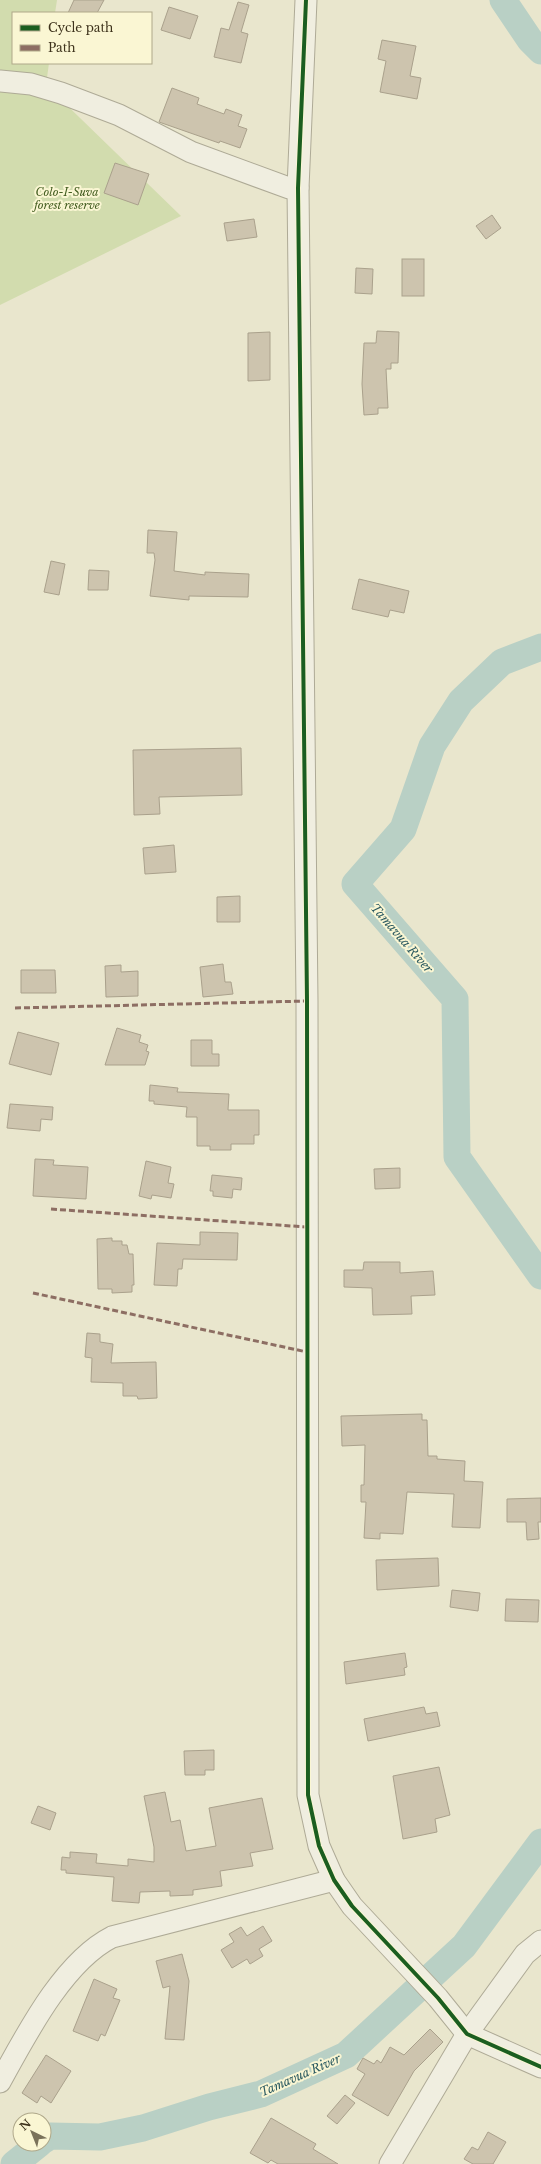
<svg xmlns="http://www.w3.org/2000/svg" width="541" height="2164" font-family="'Libre Baskerville',serif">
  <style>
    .green { fill: #d2dcae }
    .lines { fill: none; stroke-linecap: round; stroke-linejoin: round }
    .river { stroke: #b9d0c5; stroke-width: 27 }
    .building { fill: #cdc4ae; stroke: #aaa18c }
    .minor-casing { stroke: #aeaa96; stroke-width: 23 }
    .minor { stroke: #f0eee0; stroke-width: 21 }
    .quiet { stroke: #8d6e63; stroke-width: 3; stroke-dasharray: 6 3; stroke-linecap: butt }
    .cycleway-casing { stroke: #faf6d3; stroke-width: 6 }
    .cycleway { stroke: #1b5e20; stroke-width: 4 }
    .labels { text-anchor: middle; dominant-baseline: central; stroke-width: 4; stroke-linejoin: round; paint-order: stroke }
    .park-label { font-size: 11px; font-style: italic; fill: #435d20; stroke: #faf6d3 }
    .water-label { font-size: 12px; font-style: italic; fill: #2a5960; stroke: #faf6d3 }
  </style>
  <rect width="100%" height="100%" fill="#e9e6cd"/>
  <path class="green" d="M0 0H57L55 13H13V63H49L46 85 181 216 0 305Z"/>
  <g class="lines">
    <g class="river">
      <path d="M503 0 530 40 541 51"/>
      <path d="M541 647 502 662 461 701 432 746 403 829 355 884 455 999 457 1157 541 1276"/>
      <path d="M44 2140 50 2136 100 2137 143 2128 209 2107 261 2094 346 2055 464 1946 541 1842"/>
      <path d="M14 2164 39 2144"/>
    </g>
  </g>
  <g class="building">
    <path d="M74 0H104L97 13H68Z"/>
    <path d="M238 2 249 5 241 32 248 34 241 63 214 57 221 28 229 30Z"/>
    <path d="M169 7 198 16 190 39 161 30Z"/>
    <path d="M382 40 416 46 410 76 421 78 417 99 380 92 386 61 378 59Z"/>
    <path d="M172 88 199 98 197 104 224 114 226 109 242 115 238 126 247 129 240 148 220 141 219 143 159 122Z"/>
    <path d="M115 163 149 174 138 205 104 193Z"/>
    <path d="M492 215 501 228 486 239 476 226Z"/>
    <path d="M254 219 257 237 227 241 224 223Z"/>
    <rect x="402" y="259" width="22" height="37"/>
    <path d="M356 268 373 269 372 294 355 293Z"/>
    <path d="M377 331 399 332 398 363H391V369H386L388 408H378V414L364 415 362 384 364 343H376Z"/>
    <path d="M270 332V380L248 381V333Z"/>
    <path d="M148 530 177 532 174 571 205 575V572L249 574 248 597 189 596V600L150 596 155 560 154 553H147Z"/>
    <path d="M51 561 65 564 59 595 44 592Z"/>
    <path d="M89 570 109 571 108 590H88Z"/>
    <path d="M359 579 409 591 404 613 390 610 388 617 352 609Z"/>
    <path d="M241 748 242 795 159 797 160 814 134 815 133 750Z"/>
    <path d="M174 845 176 872 145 874 143 848Z"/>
    <path d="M240 896V922H217V897Z"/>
    <path d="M223 964 225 982H231L233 994 203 997 200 967Z"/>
    <path d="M121 965V972L138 971V996L106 997 105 966Z"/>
    <path d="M21 970H55L56 993H21Z"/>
    <path d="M117 1028 141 1035 139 1042 148 1045 146 1051 149 1052 145 1065H105Z"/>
    <path d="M18 1032 59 1043 51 1075 9 1064Z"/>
    <path d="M191 1040H212V1054H219V1066H191Z"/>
    <path d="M150 1085 178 1088 177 1092 229 1094 228 1110H259V1135H254V1144H231V1150H210V1146H197V1117H186L187 1107 154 1104V1101H149Z"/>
    <path d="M10 1104 53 1107 52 1120 41 1119 40 1131 7 1128Z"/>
    <path d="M35 1159 54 1160 53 1165 88 1167 86 1199 33 1196Z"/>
    <path d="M146 1161 171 1167 168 1183 174 1184 171 1198 152 1195 151 1199 139 1196Z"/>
    <path d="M400 1168V1188L375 1189 374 1169Z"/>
    <path d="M212 1175 242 1178 241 1190 233 1189 232 1198 213 1196V1191H210Z"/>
    <path d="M200 1232 238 1233 237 1260 183 1259 182 1269H178L177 1286 154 1285 157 1243 200 1245Z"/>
    <path d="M112 1238V1241H122V1245H127L129 1254H133L134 1285H132V1292L112 1293V1289H98L97 1239Z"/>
    <path d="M364 1262H400V1273L433 1271 435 1295 411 1296 412 1314 373 1315 372 1288 344 1287V1270H363Z"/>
    <path d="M87 1333 100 1334V1342L113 1344 111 1363 156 1362 157 1398 138 1399 137 1396H123V1383L91 1382 92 1358 85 1357Z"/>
    <path d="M422 1414V1420H427L428 1456H437V1459L465 1461 464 1481 483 1482 480 1528 452 1527 454 1494 407 1492 403 1534 380 1533V1539L364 1538 366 1502H361V1485H364L365 1445 342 1446 341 1416Z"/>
    <path d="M541 1498V1522H538L539 1539 527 1540 526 1522H507V1499Z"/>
    <path d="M438 1558 439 1586 377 1590 376 1560Z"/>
    <path d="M452 1590 480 1593 478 1611 450 1607Z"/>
    <path d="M506 1599 539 1600 538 1622 505 1621Z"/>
    <path d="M405 1653 407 1667 404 1668 405 1675 346 1684 344 1662Z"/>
    <path d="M424 1707 426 1714 437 1712 440 1726 368 1741 364 1719Z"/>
    <path d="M214 1750V1770H205V1775H185L184 1751Z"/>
    <path d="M439 1767 450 1815 435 1819 437 1832 403 1839 393 1776Z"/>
    <path d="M165 1792 171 1822 180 1820 186 1851 216 1846 209 1808 262 1798 273 1849 250 1853 253 1866 220 1871 222 1886 193 1890V1895L170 1896V1891L140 1892 139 1903 112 1901 114 1877 66 1873V1870H61L62 1857 70 1858V1852L97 1854 96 1863 128 1866V1859L154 1862V1847L144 1796Z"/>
    <path d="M38 1806 56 1813 50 1830 31 1823Z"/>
    <path d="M263 1926 272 1941 259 1949 263 1956 250 1964 247 1959 232 1968 221 1950 234 1942 229 1934 241 1927 247 1936Z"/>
    <path d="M182 1954 189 1981 184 2040 165 2039 170 1986 163 1988 156 1961Z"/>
    <path d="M94 1979 117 1989 113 1998 120 2000 105 2036 101 2034 98 2041 73 2031Z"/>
    <path d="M430 2029 443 2042 414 2071 388 2116 352 2095 365 2074 357 2069 363 2058 374 2064 377 2060 381 2063 390 2047 404 2055Z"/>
    <path d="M46 2055 71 2071 51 2103 41 2096 37 2103 22 2093Z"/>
    <path d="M345 2095 355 2103 337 2124 327 2116Z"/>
    <path d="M271 2118 316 2144 313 2149 338 2164H278L271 2160 268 2163 250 2153Z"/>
    <path d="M488 2132 506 2142 493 2164H473L464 2159 472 2147 478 2150Z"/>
  </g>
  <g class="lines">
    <g class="minor-casing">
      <g id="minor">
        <path d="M306 0 298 188 307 1001 308 1795 319 1846 334 1880 352 1906 438 1998 467 2034 541 2067"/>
        <path d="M0 81 31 84 61 93 119 115 191 152 289 188H298"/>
        <path d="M0 2082C26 2035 63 1962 112 1937L334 1880"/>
        <path d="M390 2164 467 2034 525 1954 541 1941"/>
      </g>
    </g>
    <use href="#minor" class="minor"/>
    <g class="quiet">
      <path d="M15 1008 307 1001"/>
      <path d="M51 1209 306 1227"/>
      <path d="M33 1293 307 1352"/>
    </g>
    <g class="cycleway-casing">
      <path id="cycleway" d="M306 0 298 188 307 1001 308 1795 319 1846 334 1880 352 1906 438 1998 467 2034 541 2067"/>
    </g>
    <use href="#cycleway" class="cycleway"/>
  </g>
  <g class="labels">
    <g class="park-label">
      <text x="67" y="192">Colo-I-Suva<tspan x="67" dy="13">forest reserve</tspan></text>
    </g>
    <g class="water-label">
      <text transform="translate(402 938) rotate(49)">Tamavua River</text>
      <text transform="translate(300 2075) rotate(-24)">Tamavua River</text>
    </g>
  </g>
  <rect x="12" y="12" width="140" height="52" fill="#faf6d3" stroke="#afa88a"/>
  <rect x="20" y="25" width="20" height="6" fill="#1b5e20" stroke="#afa88a"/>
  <text x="48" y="32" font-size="12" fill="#3e331c">Cycle path</text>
  <rect x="20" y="45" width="20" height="6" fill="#8d6e63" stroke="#afa88a"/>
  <text x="48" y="52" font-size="12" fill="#3e331c">Path</text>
  <g transform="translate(32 2132) rotate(317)"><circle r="19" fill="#faf6d3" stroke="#afa88a"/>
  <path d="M0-3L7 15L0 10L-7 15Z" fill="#7a725a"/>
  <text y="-6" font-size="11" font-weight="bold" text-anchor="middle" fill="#3e331c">N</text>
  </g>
</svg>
